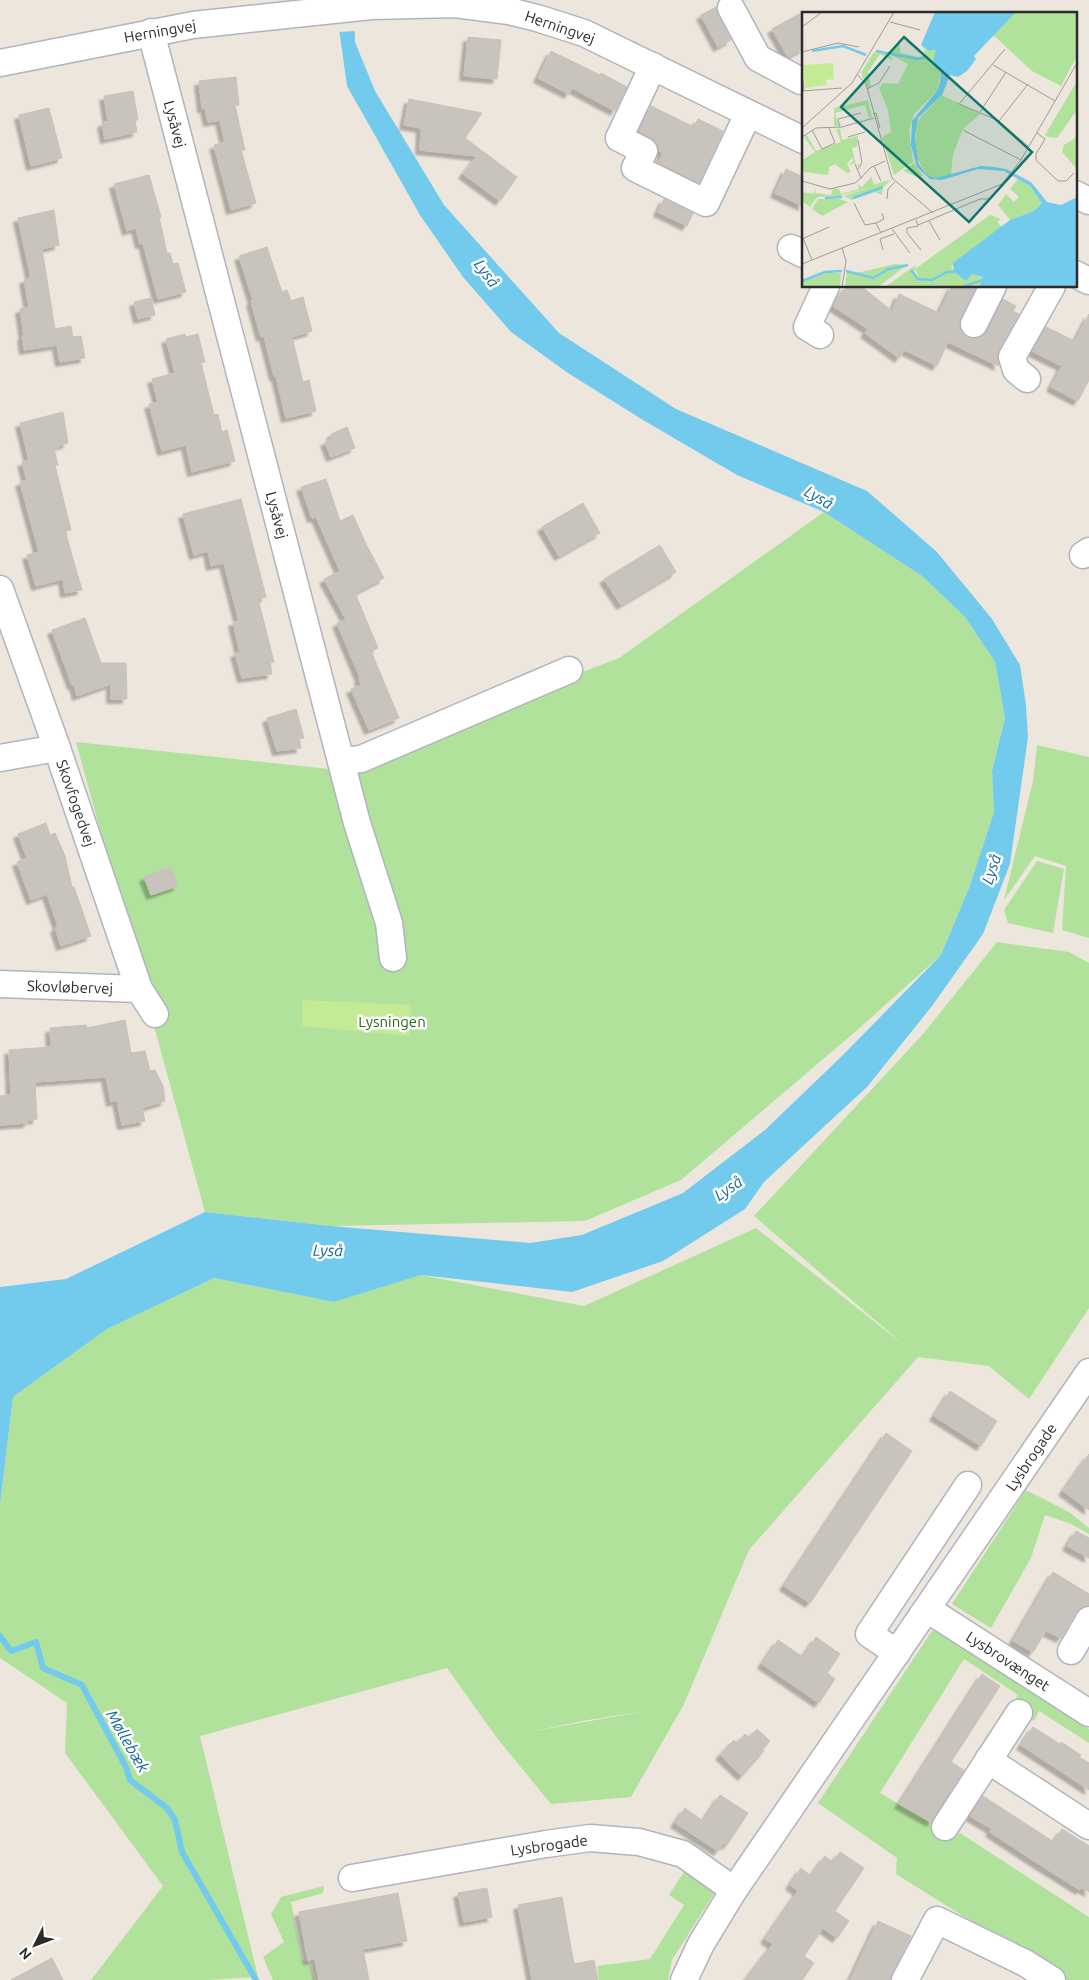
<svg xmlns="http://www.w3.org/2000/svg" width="1089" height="1980" font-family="Ubuntu,sans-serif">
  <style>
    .green { fill: #b1e29b; fill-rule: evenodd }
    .pitch { fill: #c4ea96 }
    .water { fill: #72caed }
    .pier { fill: #ede6dd }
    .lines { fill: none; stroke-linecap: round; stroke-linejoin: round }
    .stream { stroke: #72caed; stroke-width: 6 }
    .building { fill: #c8c3bd; stroke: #c8c2b7; filter: url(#shadow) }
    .minor-casing { stroke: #b1b3be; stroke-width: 29 }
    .minor { stroke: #fff; stroke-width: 26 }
    .labels { text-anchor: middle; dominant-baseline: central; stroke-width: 5; stroke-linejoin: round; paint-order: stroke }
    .street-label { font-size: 15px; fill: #2b2b2b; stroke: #fff }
    .park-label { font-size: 15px; fill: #29681b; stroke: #fff }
    .water-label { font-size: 16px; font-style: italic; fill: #0f689b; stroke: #fff }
    .inset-river { fill: none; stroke: #72caed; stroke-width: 2.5 }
    .inset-road { fill: none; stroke: #9f9b96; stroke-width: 1 }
    .view { fill: #0f766e; fill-opacity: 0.15; stroke: #0f766e; stroke-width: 2.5 }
    .inset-edge { fill: none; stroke: #2b2b2b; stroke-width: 2.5 }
  </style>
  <defs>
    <filter id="shadow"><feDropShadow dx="-4.5" dy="4.5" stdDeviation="1" flood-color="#0004"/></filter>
  </defs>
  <rect width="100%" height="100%" fill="#ede6dd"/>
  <g class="green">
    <path d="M824 512 922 576 965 617 995 662 1005 718 992 771 994 812 969 888 941 955 855 1032 681 1180 585 1221 331 1226 205 1212 76 742 329 769 619 658Z"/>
    <path d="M1037 745 1089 757V938L1062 930 1066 866 1035 856 1004 900 1033 781Z"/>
    <path d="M1037 861 1064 869 1053 933 1008 923 1004 910Z"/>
    <path d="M997 942 1069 952 1089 963V1308L1029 1399 989 1366 918 1357 749 1550 684 1704 631 1797 551 1804 497 1738 447 1668 200 1736 258 1977 207 1980H91L163 1886 65 1753 67 1703 0 1658V1505L13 1397 107 1329 214 1278 334 1302 421 1275 584 1306 756 1228 904 1345 754 1216 923 1034ZM646 1711 534 1731H533L588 1720Z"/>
    <path d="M1026 1490 1069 1512 1089 1528V1534L1071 1524 1045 1515 1031 1558 991 1628 952 1604Z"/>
    <path d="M932 1631H943L1089 1729V1743L1039 1711 1034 1721 1012 1705 1018 1695 964 1659 880 1793 954 1837 960 1833 1089 1917V1980H1065L896 1874 897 1858 818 1803Z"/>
    <path d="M684 1872 715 1892 672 1960 668 1980H599L597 1966 650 1959 684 1905 669 1895Z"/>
    <path d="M324 1886 323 1893 291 1902 302 1960 310 1964 314 1980H273L263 1957 284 1942 271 1914 281 1897Z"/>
  </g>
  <path class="pitch" d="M302 1000 411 1005 410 1036 302 1026Z"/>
  <path class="water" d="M335 0H354L355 42 375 91 444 205 559 333 676 409 867 491 937 552 992 619 1020 665 1026 705 1028 737 1010 864 983 934 932 1006 867 1087 764 1182 745 1209 663 1261 572 1292 421 1275 334 1302 214 1278 107 1329 13 1397 0 1505V1287L66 1279 205 1212 331 1226 530 1243 582 1235 683 1193 765 1130 843 1055 941 955 969 888 994 812 992 771 1005 718 995 662 965 617 922 576 824 512 737 475 643 420 568 373 511 332 463 277 420 215 347 86Z"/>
  <path class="pier" d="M333 0H357V31L336 32Z"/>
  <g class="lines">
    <path class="stream" d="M0 1636 11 1651 36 1642 43 1668 82 1685 126 1767 130 1780 167 1808 175 1820 182 1852 256 1980"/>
  </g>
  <g class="building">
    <path d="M716 7 718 15 731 40 718 47 701 15Z"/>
    <path d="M803 12V49L788 57 772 29Z"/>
    <path d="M468 37 501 40 497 79 464 76Z"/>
    <path d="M551 51 600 75 601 73 627 87 615 111 572 88 569 94 538 78Z"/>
    <path d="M236 77 239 105H235L245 150H241L256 203 231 210 214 145 225 142 220 120 208 122 205 108H202L199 81Z"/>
    <path d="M133 91 138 120H135L137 132 105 139 102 123 108 121 104 96Z"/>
    <path d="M409 99 482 113 465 138 517 177 500 201 463 174 477 156 420 150 421 128 404 125Z"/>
    <path d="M651 106 694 127 698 119 723 131 699 183 658 163 663 153 659 151 657 143 651 138 639 131Z"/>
    <path d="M49 108 62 158 31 166 19 115Z"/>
    <path d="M786 169 803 177V206L775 193Z"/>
    <path d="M149 175 161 217H159L167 253H170L173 264 178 263 186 292 158 299 143 243 140 244 136 228 127 231 114 184Z"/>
    <path d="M664 199 693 213 687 226 658 212Z"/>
    <path d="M54 210 59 245 42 249 55 329 71 326 73 337 81 336 85 358 60 362 57 345 24 350 22 336H24L20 309 29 307 24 279 31 278 18 218Z"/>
    <path d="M267 247 282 292 287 290 291 301 303 297 312 331 292 337 303 382 309 380 316 411 286 418 276 376H274L264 336 261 337 251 301 253 300 239 256Z"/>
    <path d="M847 286H861L892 311 899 294 939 313 952 286H976L961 317 959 324 962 333 968 338 974 339 982 337 987 331 1003 299 1016 306 1013 311 1019 314 999 350 997 356 999 366 948 342 937 366 905 350 899 358 865 333 868 329 833 306Z"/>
    <path d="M151 298 155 315 138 319 134 302Z"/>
    <path d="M1089 314V380L1078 401 1051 387 1062 366 1032 351 1046 327 1075 341Z"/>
    <path d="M185 334 186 337 198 334 205 362 201 363 214 415 218 414 222 432 227 430 235 461 192 472 186 445 162 451 149 404 158 402 152 379 175 373 166 339Z"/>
    <path d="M63 412 68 443 58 446V448L54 449 58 465H55L71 530 65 531 82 590 65 593 63 579 36 586 27 555 39 552 20 482 27 480 22 462 29 460 20 423Z"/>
    <path d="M347 427 355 448 331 457 325 442 333 438 331 434Z"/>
    <path d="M326 479 340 521 353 515 366 544 384 578 355 593 378 648 371 651 399 718 369 730 351 689 361 685 359 679 360 678 337 623 346 619 324 579 340 571 316 517 312 518 301 487Z"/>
    <path d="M241 499 266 597 258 599 274 662 270 663 272 674 242 678 235 653 240 652 233 622 239 621 224 563 211 566 208 551 194 555 183 514Z"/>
    <path d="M583 503 600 533 559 556 542 527Z"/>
    <path d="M660 545 676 572 621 605 604 579Z"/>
    <path d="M85 618 101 663H126L127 699H111V684L77 696 74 685H72L52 630Z"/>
    <path d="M296 709 304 738 299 739 301 748 277 751 267 718Z"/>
    <path d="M46 823 50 835 55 833 65 856 72 887H74L91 936 61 946 55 928 58 926 47 894 31 900 17 862 27 858 18 834Z"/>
    <path d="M171 867 178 886 151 895 144 877Z"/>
    <path d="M125 1020 131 1053 145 1051 150 1071 155 1070 163 1086 165 1101 142 1108 145 1121 122 1125 117 1100 111 1102 106 1077 35 1082 37 1119 28 1120V1123L0 1125V1096L11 1095 9 1050 51 1047 50 1028 86 1025 87 1028Z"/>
    <path d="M950 1391 997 1421 981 1446 934 1416Z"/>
    <path d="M886 1433 912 1451 810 1603 784 1586Z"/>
    <path d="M1089 1454V1510L1063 1491Z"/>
    <path d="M1076 1531 1089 1538V1558L1067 1546Z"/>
    <path d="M1053 1572 1089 1594V1605L1082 1607 1076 1612 1061 1638 1046 1631 1033 1652 1013 1641Z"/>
    <path d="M816 1637 840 1654 827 1673 835 1679 819 1703 762 1664 778 1640 803 1657Z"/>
    <path d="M982 1674 1000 1686 951 1762 964 1770 931 1822 899 1804Z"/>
    <path d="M1033 1727 1060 1744 1061 1742 1081 1755 1079 1757 1089 1763V1790L1021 1745Z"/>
    <path d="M757 1729 770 1741 762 1750 764 1751 742 1776 720 1755 734 1740 737 1743 745 1734 749 1737Z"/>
    <path d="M720 1795 748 1813 727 1845 724 1843 718 1851 675 1823 685 1808 703 1821Z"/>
    <path d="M983 1796 1054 1842 1062 1829 1089 1846V1892L1082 1888 1080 1890 1034 1861 990 1832 992 1829 970 1816Z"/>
    <path d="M840 1852 864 1868 835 1911 849 1921 837 1938 823 1928 804 1956 814 1963 802 1980H745L773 1944 765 1939 798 1891 790 1885 801 1868 811 1876 825 1856 833 1862Z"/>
    <path d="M487 1888 492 1917 464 1922 458 1893Z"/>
    <path d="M398 1893 407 1941 363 1949 369 1980H319L315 1959 308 1960 299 1912Z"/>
    <path d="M562 1897 574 1964 594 1960 598 1980H532L518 1905Z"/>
    <path d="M878 1921 911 1936 892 1973 890 1980H850Z"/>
    <path d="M52 1958 63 1980H11Z"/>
  </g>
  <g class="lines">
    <g class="minor-casing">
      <g id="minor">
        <path d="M731 8 758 58 801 81 803 80"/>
        <path d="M151 32 357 823 389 923 393 958"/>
        <path d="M0 63 193 25 371 6 455 4 509 11 537 18 584 33 803 140"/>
        <path d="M653 66 619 138 644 151 635 168 706 203 748 114"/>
        <path d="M1075 194 1089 201"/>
        <path d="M791 248 803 254"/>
        <path d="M1075 274 1089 281"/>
        <path d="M974 324 993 286"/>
        <path d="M820 335 807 327 826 286"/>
        <path d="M1027 379 1016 370 1012 357 1052 286"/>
        <path d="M1083 555 1089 551"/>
        <path d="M0 589 57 748 139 989 155 1014"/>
        <path d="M0 758 57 748"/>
        <path d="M341 761 361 759 569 670"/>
        <path d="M0 984 139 989"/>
        <path d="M927 1609 1089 1713"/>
        <path d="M1071 1651 1089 1620"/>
        <path d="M897 1653 869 1634 968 1485"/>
        <path d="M988 1760 1089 1826"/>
        <path d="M945 1827 1019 1713"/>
        <path d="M352 1878 546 1844 590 1838 639 1842 683 1854 734 1890"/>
        <path d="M684 1980 701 1944 734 1890 1089 1372"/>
        <path d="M905 1980 937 1920 1025 1963 1052 1980"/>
      </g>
    </g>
    <use href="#minor" class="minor"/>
  </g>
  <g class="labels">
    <g class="street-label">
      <text transform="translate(560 27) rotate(19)">Herningvej</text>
      <text transform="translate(160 31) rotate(-10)">Herningvej</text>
      <text transform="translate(175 124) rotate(75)">Lysåvej</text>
      <text transform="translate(277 515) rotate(75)">Lysåvej</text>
      <text transform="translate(76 803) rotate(71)">Skovfogedvej</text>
      <text transform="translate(70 987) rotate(2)">Skovløbervej</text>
      <text transform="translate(1031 1457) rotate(-56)">Lysbrogade</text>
      <text transform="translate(1008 1661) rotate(33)">Lysbrovænget</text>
      <text transform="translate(549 1845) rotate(-8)">Lysbrogade</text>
    </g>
    <g class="park-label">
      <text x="392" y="1021">Lysningen</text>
    </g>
    <g class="water-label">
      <text transform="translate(487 273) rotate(54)">Lyså</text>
      <text transform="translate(819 497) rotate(30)">Lyså</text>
      <text transform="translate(991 869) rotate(-72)">Lyså</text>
      <text transform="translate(728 1188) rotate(-35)">Lyså</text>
      <text transform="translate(328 1250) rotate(1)">Lyså</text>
      <text transform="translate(128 1741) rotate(60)">Møllebæk</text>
    </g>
  </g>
  <g transform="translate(802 12)">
    <rect width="275" height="275" fill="#ede6dd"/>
    <path d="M214 0H275V44L259 74 230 59 190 22ZM97 30 99 41 116 45 123 43 122 36 127 39 134 38 139 60 135 79 112 102 107 118 111 150 92 163 80 125 89 120 86 98 77 76 81 71 96 72 106 52 87 42ZM72 40 88 43 91 48 89 51 90 48 78 42 66 60 69 75 66 76 59 61ZM275 69V98L255 126 246 125 243 123ZM140 83 178 102 161 117 151 142 149 163 134 166 125 163 114 145V115L117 107ZM66 88 70 105 39 113V108L40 113 67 106 63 93 33 101 37 114H32V96ZM43 116 38 117 40 128 56 124 55 135 50 136 54 153 59 152 56 155 53 151 47 153 51 149V145L45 152 49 160 45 161 33 152 27 155 26 163 2 160 0 148 13 140 2 125 5 123 14 139 39 130 34 117ZM275 125V157L260 140 262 133ZM112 151 121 164 117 166 101 159ZM67 158 72 173 88 167 79 172 37 184 15 185 8 195 0 189V180L13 182 0 176 11 181 14 176 13 181 29 183 31 177H37L39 182 57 177 56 172 60 175 69 165ZM216 167 228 174 240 191 232 199 208 208 196 193 204 182 212 190 217 185 208 177ZM89 168 81 175 80 183 73 180 50 188 42 184ZM16 187H38L46 190 20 204 10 197ZM188 203 199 207 195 210 201 216 149 255 164 269 170 262 181 265 177 275H83L114 253 112 261 117 266 113 257ZM93 252 105 253 76 275H43L45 260H59ZM25 261H39L38 275H0V270Z" fill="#b1e29b"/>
    <path d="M31 51 32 67 24 68 25 73 3 76 1 53Z" fill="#c4ea96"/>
    <path d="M133 0H214L172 44 174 47 165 59 156 65 148 63 140 83 116 106 113 124 116 151 125 163 134 166 179 154 192 155 204 157 229 170 245 190 259 193 275 185V275H177L181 265 170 262 164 269 152 260 151 251 208 208 232 199 240 191 228 174 202 159 176 157 140 168 128 167 115 155 109 133 110 109 135 79 138 70 139 60 131 50 134 38 127 39 119 33Z" fill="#72caed"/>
    <path class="inset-river" d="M10 39 41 34 64 43M74 39 116 47 125 45M23 186 40 185M51 186 81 175M109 258 116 267 130 268 145 260H152M44 259 71 266 87 257 106 253M0 269 23 260 40 259M160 275 181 268"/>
    <path class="inset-road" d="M88 10 118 18M0 15 20 0M0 40 36 31 57 35M191 53 253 89M0 60 2 79M56 63 64 72 90 166 131 201M65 77 77 71 88 54M0 79 40 76M155 91 197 109 227 135M158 91 203 37M178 100 204 60M71 102 74 101 78 116M197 109 226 72M38 115 36 107 59 101M0 116 50 71 92 0M10 118 20 137 33 131 27 116M161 118 219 148M235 121 243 127 234 142V148L256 169H264L272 161M0 125 14 116 40 115 72 106M46 125 63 120M53 152 59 166 68 156 83 149M72 154 79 169M56 157 60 151 56 128M0 169 28 177 53 171 59 166M85 187 86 177 93 170M52 191 63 213 74 211M127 209 138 228M116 213 178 187H187M90 217 108 241M79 221 74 211 82 207 80 201M105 221V216L116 214 114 208M105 221 119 238M1 226 10 248M0 227 27 215M40 236 44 249 40 275M81 238 78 227 92 222M0 252 200 172 219 148 275 51"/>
    <path class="view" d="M102 25 230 140 167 210 39 95Z"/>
    <rect width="275" height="275" class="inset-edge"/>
  </g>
  <g transform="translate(35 1945) rotate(228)" stroke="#ffffff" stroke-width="4" paint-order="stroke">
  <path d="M0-4L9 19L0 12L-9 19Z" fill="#2b2b2b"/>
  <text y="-8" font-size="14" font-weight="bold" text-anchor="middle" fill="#2b2b2b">N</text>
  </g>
</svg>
